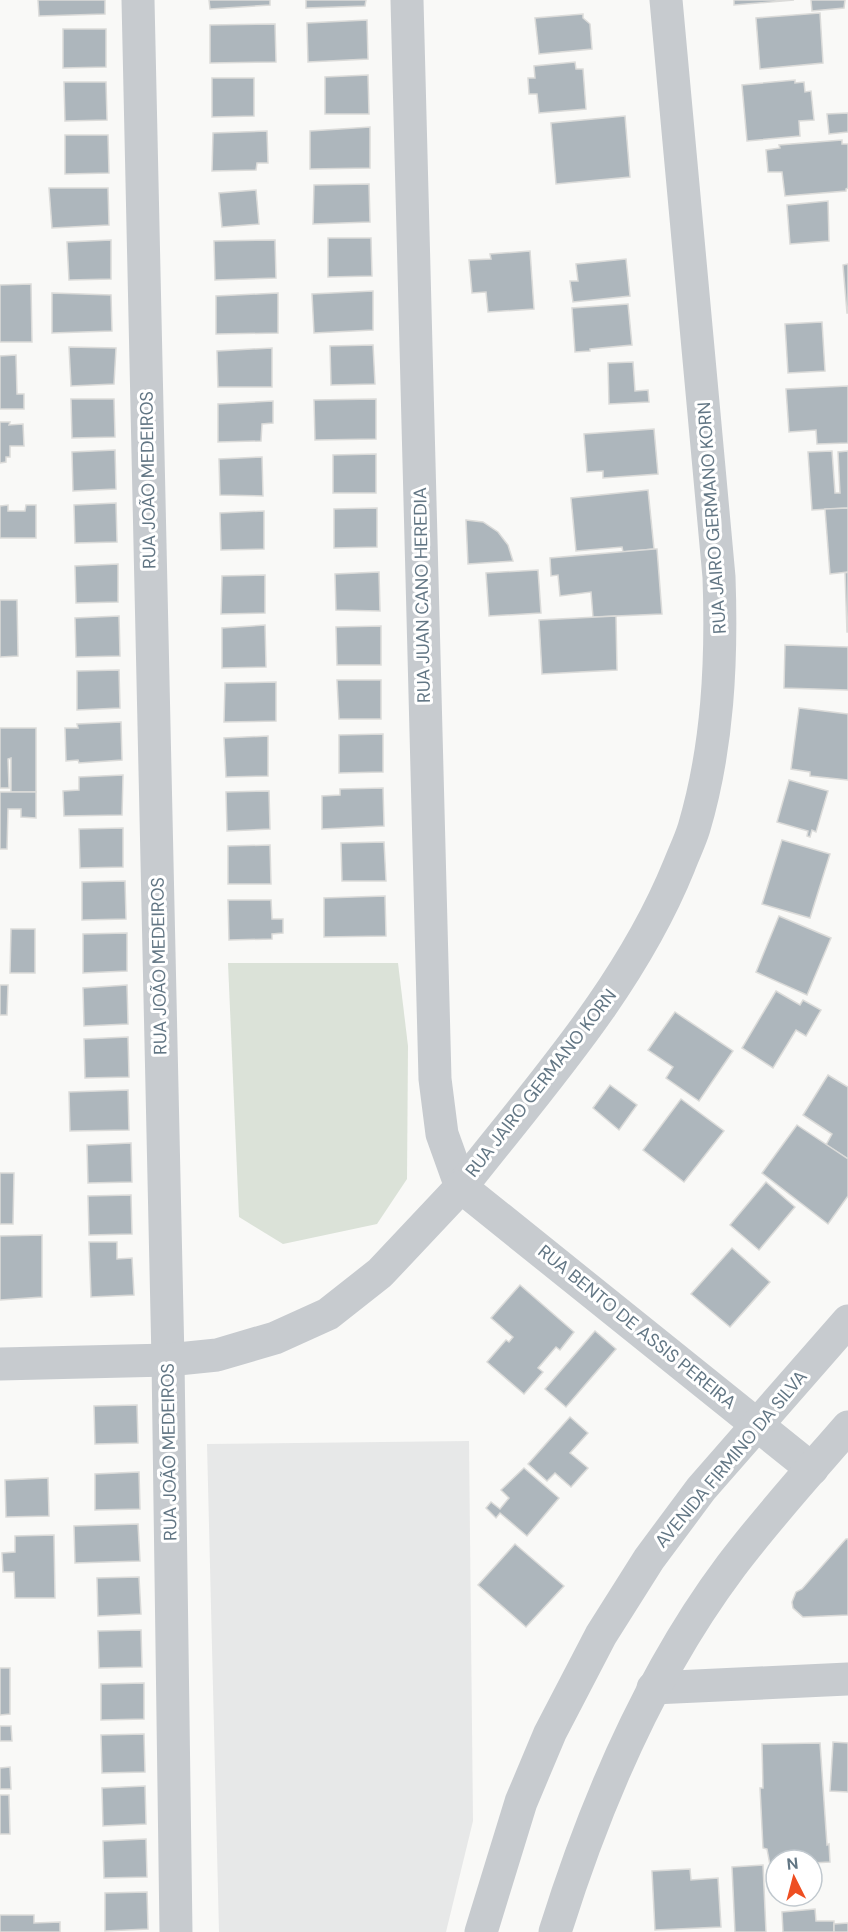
<svg xmlns="http://www.w3.org/2000/svg" width="848" height="1932" font-family="'DM Sans',sans-serif">
  <style>
    .built { fill: #e7e8e8 }
    .green { fill: #dbe2d8 }
    .building { fill: #adb6bc; stroke: #dbdbd9; stroke-width: 1.5 }
    .lines { fill: none; stroke-linecap: round; stroke-linejoin: round }
    .minor { stroke: #c7cbcf; stroke-width: 33 }
    .tertiary { stroke: #c7cbcf; stroke-width: 33 }
    .labels { text-anchor: middle; dominant-baseline: central; stroke-width: 6; stroke-linejoin: round; paint-order: stroke }
    .street-label { font-size: 18px; fill: #627684; stroke: #fff }
  </style>
  <rect width="100%" height="100%" fill="#f9f9f7"/>
  <path class="built" d="M469 1441 473 1821 446 1932H219L207 1444Z"/>
  <path class="green" d="M228 963H398L408 1046 407 1179 377 1224 283 1244 239 1217Z"/>
  <g class="building">
    <path d="M38 0H105V14L39 16Z"/>
    <path d="M209 0H270V5L210 9Z"/>
    <path d="M306 0H366L365 6 306 8Z"/>
    <path d="M734 0H794L734 5Z"/>
    <path d="M811 0H845L844 8 812 11Z"/>
    <path d="M820 13 823 63 760 69 756 18Z"/>
    <path d="M583 14V18L590 24 592 49 539 54 535 18Z"/>
    <path d="M367 20 368 59 308 62 307 23Z"/>
    <path d="M275 24 276 62 210 63V25Z"/>
    <path d="M63 29H106V67L63 68Z"/>
    <path d="M575 62 576 69H583L586 109 539 113 537 94H529L528 78H535L534 66Z"/>
    <path d="M368 75 369 114H325V77Z"/>
    <path d="M212 78H254V116L212 117Z"/>
    <path d="M795 80V83L804 82 805 92 811 91 814 120 799 121 800 136 747 141 742 85Z"/>
    <path d="M64 82H106L107 120 65 121Z"/>
    <path d="M848 113V132L829 134 827 114Z"/>
    <path d="M625 116 630 177 556 184 551 123Z"/>
    <path d="M370 127V168L310 169V131Z"/>
    <path d="M267 131 268 163H257L256 170 212 171 213 133Z"/>
    <path d="M65 135H108L109 173 65 174Z"/>
    <path d="M842 140V144H848V188L846 189V191L785 196 782 172H768L766 150 780 148 779 145Z"/>
    <path d="M369 184 370 222 313 224 314 185Z"/>
    <path d="M49 188H108L109 225 52 228Z"/>
    <path d="M256 190 259 224 222 227 219 193Z"/>
    <path d="M828 201 829 241 790 244 787 205Z"/>
    <path d="M328 238H371L372 276 328 277Z"/>
    <path d="M111 240V279L69 280 67 242Z"/>
    <path d="M275 240 276 278 215 280 214 241Z"/>
    <path d="M530 251 534 309 488 312 486 292 472 293 469 260 491 259 490 254Z"/>
    <path d="M626 259 630 296 573 302 570 281H578L576 264Z"/>
    <path d="M848 264V313H847L843 265Z"/>
    <path d="M31 284 32 342H0V285Z"/>
    <path d="M373 291V330L314 333 312 294Z"/>
    <path d="M52 293 111 295 112 331 52 333Z"/>
    <path d="M278 293V333L216 334V296Z"/>
    <path d="M628 304 632 345 590 349V351L575 352 572 308Z"/>
    <path d="M822 322 825 371 788 373 785 324Z"/>
    <path d="M373 345 375 384 331 385 330 346Z"/>
    <path d="M69 347 116 348 114 384 71 386Z"/>
    <path d="M272 348V387H218L217 351Z"/>
    <path d="M16 355 17 394H24V409H0V356Z"/>
    <path d="M633 362 635 391 648 390 649 402 609 404 608 363Z"/>
    <path d="M848 386V443L817 444 816 430 789 432 786 389Z"/>
    <path d="M71 399H114L115 437 72 438Z"/>
    <path d="M376 399V439L315 440 314 400Z"/>
    <path d="M273 401V423L262 424 261 441 218 442V404Z"/>
    <path d="M0 422H10L9 425 23 424 24 446H10V457H6V462L0 463Z"/>
    <path d="M654 429 658 474 603 478V471L587 472 584 434Z"/>
    <path d="M115 450 116 489 73 491 72 452Z"/>
    <path d="M832 451 835 493H840L838 452 848 451V508L812 510 808 452Z"/>
    <path d="M376 454V493H333V455Z"/>
    <path d="M262 457 263 496 220 495 219 459Z"/>
    <path d="M648 490 654 549 623 552 622 547 576 551 571 498Z"/>
    <path d="M116 503 117 542 75 543 74 505Z"/>
    <path d="M8 505V511H25L26 505H36V538H0V506Z"/>
    <path d="M377 508V547L334 548V509Z"/>
    <path d="M848 508V572L830 574 825 509Z"/>
    <path d="M264 511V549L221 550 220 513Z"/>
    <path d="M466 520 483 522 498 532 508 545 513 561 468 564Z"/>
    <path d="M654 549H657L662 614 593 617 591 592 560 596 558 575 551 576 550 558Z"/>
    <path d="M118 564V602L76 603 75 566Z"/>
    <path d="M538 570 541 613 489 616 486 573Z"/>
    <path d="M379 572 380 611 336 610 335 574Z"/>
    <path d="M848 572V632H847L845 573Z"/>
    <path d="M265 575V613L221 614 222 576Z"/>
    <path d="M0 600H17L18 656 0 657Z"/>
    <path d="M119 616 120 656 76 657 75 618Z"/>
    <path d="M616 616 617 670 542 674 539 620Z"/>
    <path d="M265 625 266 667 222 668V628Z"/>
    <path d="M381 626V665H337L336 627Z"/>
    <path d="M785 645 848 647V690L784 688Z"/>
    <path d="M119 670 120 708 77 710V671Z"/>
    <path d="M337 680H381V719H339Z"/>
    <path d="M276 682V721L224 722 225 683Z"/>
    <path d="M799 708 848 714V780L810 776V772L791 769Z"/>
    <path d="M121 722 122 760 79 763 78 760 66 761 65 728H78L77 724Z"/>
    <path d="M0 728H36V792H11V758L8 759 9 788H0Z"/>
    <path d="M383 734V772L339 773V735Z"/>
    <path d="M268 736V776L226 777 224 738Z"/>
    <path d="M123 775 122 815 64 816 63 791 79 790V777Z"/>
    <path d="M789 780 828 791 816 832 812 830 810 837 807 836 808 831 777 822Z"/>
    <path d="M383 788 384 826 322 829V796L340 795V789Z"/>
    <path d="M269 791 270 829 227 831 226 792Z"/>
    <path d="M0 792H36V818L21 817V809H8L7 849H0Z"/>
    <path d="M123 828V867L80 868 79 829Z"/>
    <path d="M782 840 830 854 810 918 762 904Z"/>
    <path d="M384 842 386 881H342L341 843Z"/>
    <path d="M270 845 271 884H228V846Z"/>
    <path d="M125 881 126 919 82 920V882Z"/>
    <path d="M385 896 386 936 324 937V898Z"/>
    <path d="M228 900H271L272 919H283V933L272 934V939L229 940Z"/>
    <path d="M779 916 831 938 807 995 756 972Z"/>
    <path d="M11 929H35V973H10Z"/>
    <path d="M127 933V971L83 973V934Z"/>
    <path d="M0 985H8L7 1015H0Z"/>
    <path d="M127 985 128 1024 84 1026 83 988Z"/>
    <path d="M776 991 800 1005 803 1000 821 1010 806 1036 796 1030 773 1068 742 1048Z"/>
    <path d="M675 1012 733 1051 699 1101 666 1078 673 1067 648 1050Z"/>
    <path d="M128 1037 129 1077 85 1078 84 1039Z"/>
    <path d="M828 1075 848 1087V1159L826 1145 832 1134 803 1115Z"/>
    <path d="M610 1085 637 1105 619 1130 593 1108Z"/>
    <path d="M128 1090 129 1130 70 1131 69 1092Z"/>
    <path d="M681 1099 724 1131 684 1182 643 1150Z"/>
    <path d="M797 1125 848 1159V1196L828 1224 762 1173Z"/>
    <path d="M131 1143 132 1182 88 1183 87 1145Z"/>
    <path d="M0 1173H14L13 1224H0Z"/>
    <path d="M766 1182 795 1207 759 1250 730 1225Z"/>
    <path d="M131 1195 132 1234 89 1235 88 1196Z"/>
    <path d="M42 1235V1297L0 1300V1236Z"/>
    <path d="M89 1242H117V1259L132 1258 134 1295 91 1297Z"/>
    <path d="M732 1248 770 1282 730 1327 691 1294Z"/>
    <path d="M520 1285 574 1332 560 1350 556 1347 538 1368 543 1372 524 1394 487 1362 506 1340 509 1342 513 1337 491 1318Z"/>
    <path d="M595 1331 616 1349 566 1407 545 1389Z"/>
    <path d="M137 1405 138 1443 95 1444 94 1406Z"/>
    <path d="M570 1417 588 1433 570 1453 588 1468 571 1487 555 1473 547 1481 528 1464Z"/>
    <path d="M524 1468 559 1498 527 1536 500 1513 496 1518 486 1508 491 1502 500 1509 509 1498 501 1490Z"/>
    <path d="M139 1472 140 1509 95 1510V1474Z"/>
    <path d="M48 1478 49 1516 6 1517 5 1480Z"/>
    <path d="M138 1524 140 1561 75 1563 74 1526Z"/>
    <path d="M54 1535 55 1598H15L14 1572H3L2 1553 15 1552V1536Z"/>
    <path d="M846 1539H848V1615L803 1617 793 1608 792 1602 796 1592 802 1589Z"/>
    <path d="M515 1544 564 1586 526 1627 478 1585Z"/>
    <path d="M139 1577 141 1614 98 1616 97 1578Z"/>
    <path d="M141 1630 142 1667 99 1668 98 1631Z"/>
    <path d="M0 1668H10V1714L0 1715Z"/>
    <path d="M144 1683V1719L101 1720V1684Z"/>
    <path d="M0 1726H11L12 1741H0Z"/>
    <path d="M144 1734 145 1772 102 1773 101 1735Z"/>
    <path d="M833 1742 848 1743V1792L830 1791Z"/>
    <path d="M820 1743 827 1845 829 1844 830 1862 812 1863V1860H776V1865H770L767 1849 763 1848 760 1788H763L762 1744Z"/>
    <path d="M10 1767 11 1789H0V1768Z"/>
    <path d="M145 1786 146 1824 103 1826 102 1788Z"/>
    <path d="M0 1795H9L10 1834H0Z"/>
    <path d="M146 1839 147 1877 104 1878 103 1841Z"/>
    <path d="M763 1865 766 1932H735L732 1867Z"/>
    <path d="M690 1869 691 1880 718 1878 721 1927 655 1930 652 1871Z"/>
    <path d="M147 1892 148 1929 105 1931V1893Z"/>
    <path d="M815 1909 816 1921H834V1932H783L782 1912Z"/>
    <path d="M0 1915H34V1923L60 1922V1932H0Z"/>
    <path d="M848 1923V1932H834V1924Z"/>
  </g>
  <g class="lines">
    <g class="minor">
      <path d="M138 0 168 1360 176 1932"/>
      <path d="M407 0 435 1079 442 1134 461 1187"/>
      <path d="M461 1187C541 1085 630 987 679 866 684 853 690 841 694 828 718 747 722 661 719 577L666 0"/>
      <path d="M653 1688 848 1679"/>
    </g>
    <g class="tertiary">
      <path d="M0 1364 168 1360 217 1355 275 1338 328 1314 380 1273 461 1187 812 1469"/>
      <path d="M481 1932 521 1802 550 1733 601 1635 649 1559 701 1489 848 1321"/>
      <path d="M555 1932C595 1804 650 1674 731 1566 768 1517 809 1472 848 1427"/>
    </g>
  </g>
  <g class="labels">
    <g class="street-label">
      <text transform="translate(148 480) rotate(-91)">RUA JOÃO MEDEIROS</text>
      <text transform="translate(712 518) rotate(-94)">RUA JAIRO GERMANO KORN</text>
      <text transform="translate(422 595) rotate(-91)">RUA JUAN CANO HEREDIA</text>
      <text transform="translate(159 966) rotate(-91)">RUA JOÃO MEDEIROS</text>
      <text transform="translate(541 1083) rotate(-52)">RUA JAIRO GERMANO KORN</text>
      <text transform="translate(637 1327) rotate(39)">RUA BENTO DE ASSIS PEREIRA</text>
      <text transform="translate(169 1452) rotate(-91)">RUA JOÃO MEDEIROS</text>
      <text transform="translate(731 1459) rotate(-50)">AVENIDA FIRMINO DA SILVA</text>
    </g>
  </g>
  <g transform="translate(794 1878) rotate(354)"><circle r="28" fill="#ffffff" stroke="#c0c8ce" stroke-width="1.5"/>
  <path d="M0-4.5L10 22L0 15L-10 22Z" fill="#ee4e22"/>
  <text y="-9" font-size="16" font-weight="bold" text-anchor="middle" fill="#627684">N</text>
  </g>
</svg>
